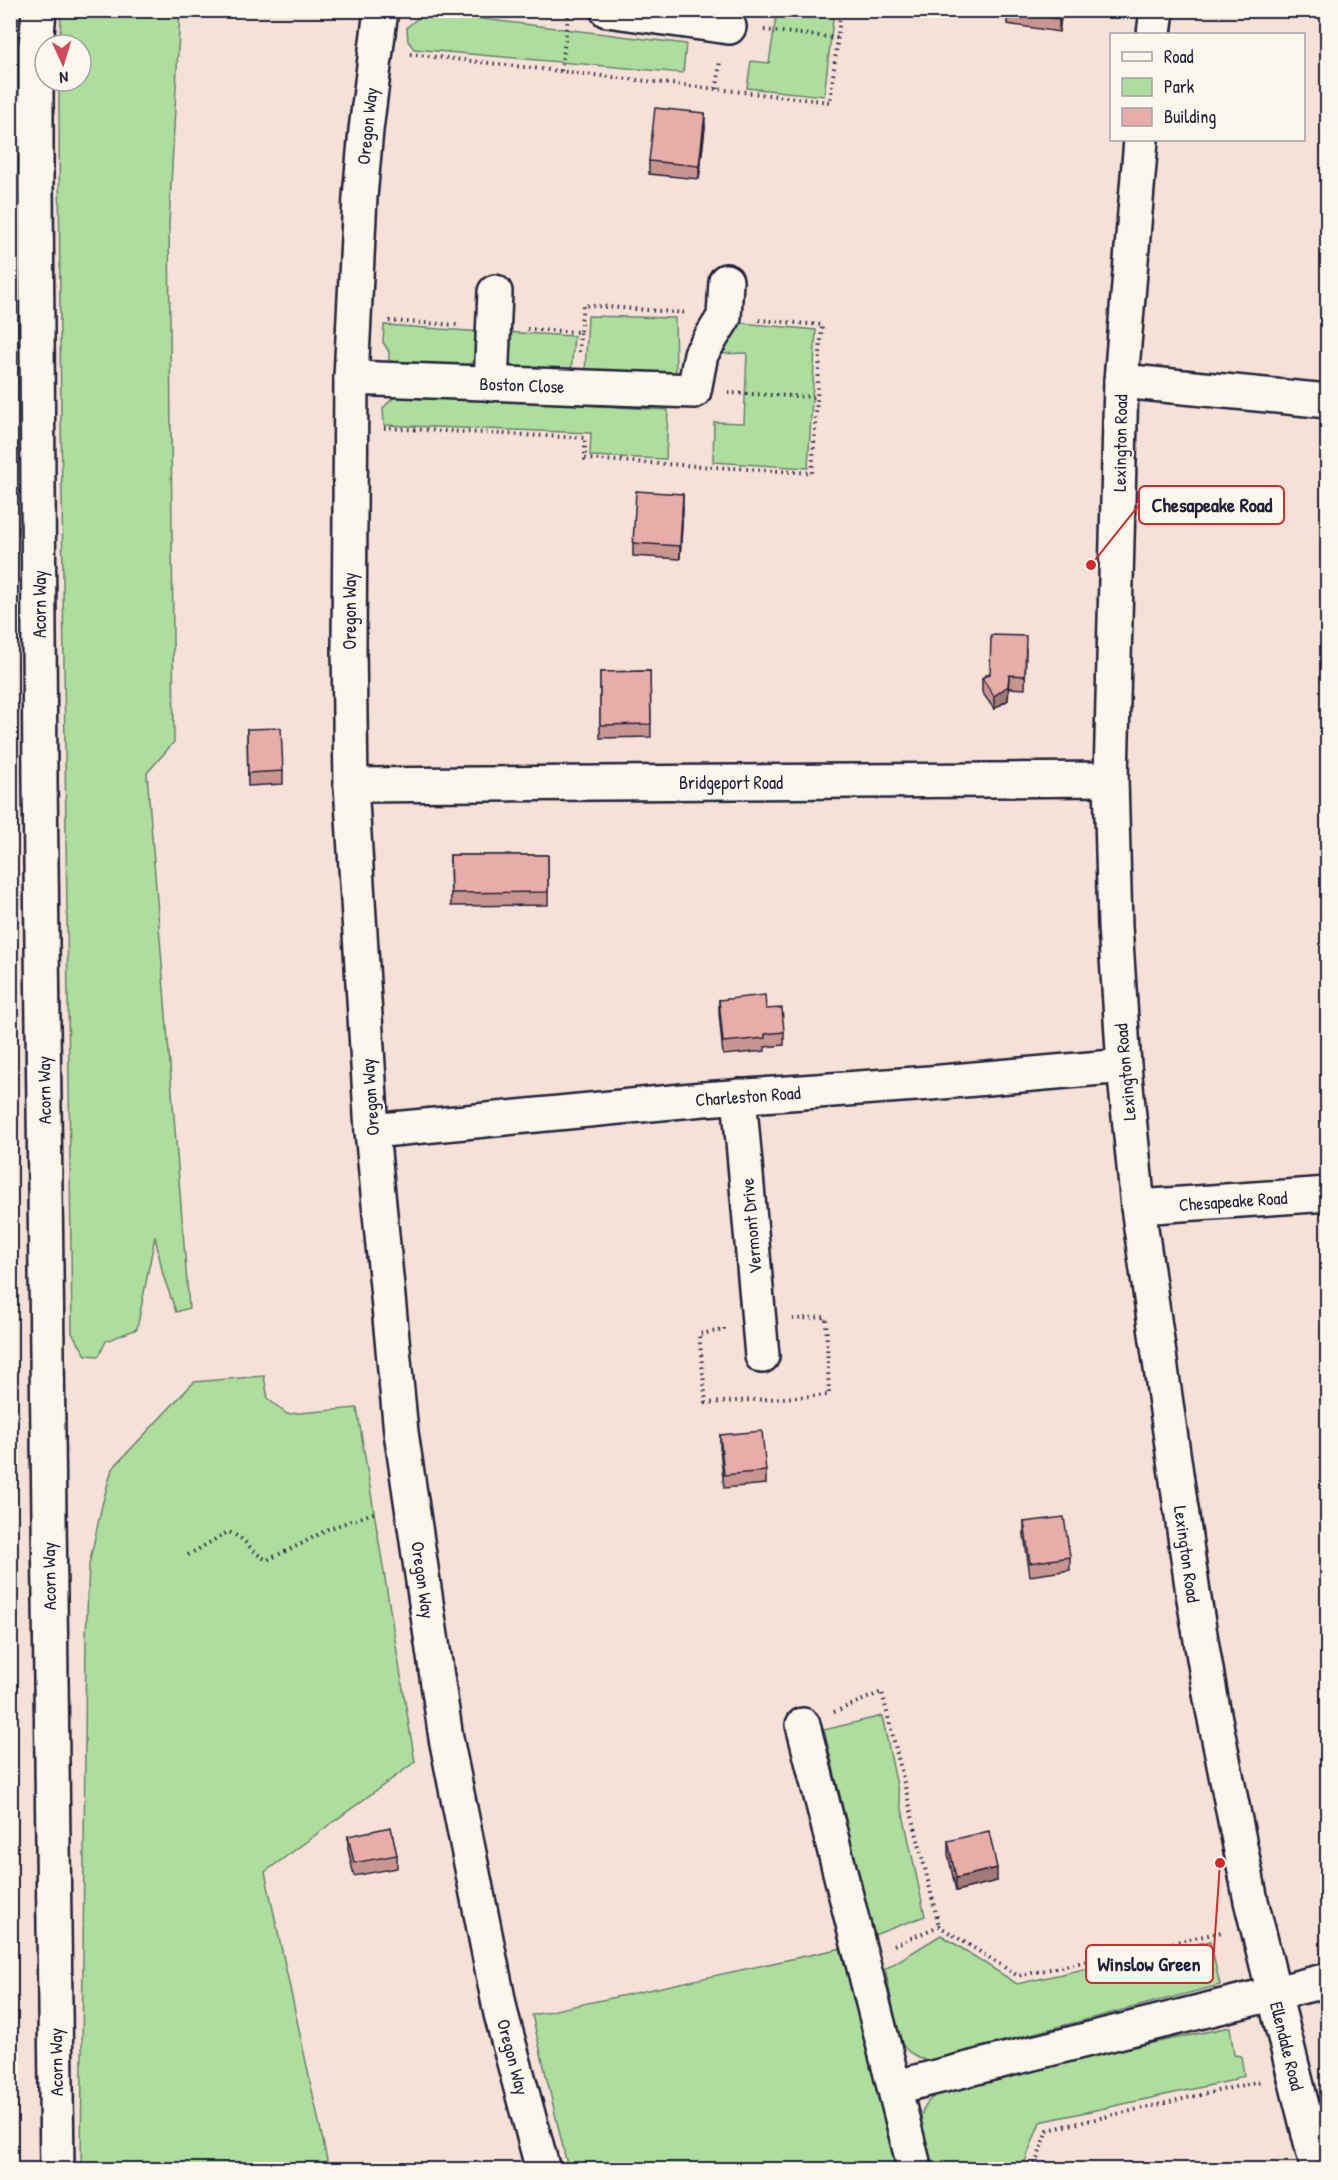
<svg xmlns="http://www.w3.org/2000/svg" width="1338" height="2180" font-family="'Patrick Hand',sans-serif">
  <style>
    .green { fill: #adde9e; stroke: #68806c; stroke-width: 1.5 }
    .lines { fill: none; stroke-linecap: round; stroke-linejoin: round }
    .minor-casing { stroke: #22223b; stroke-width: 38 }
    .path { stroke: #22223b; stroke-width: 4; stroke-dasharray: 1.5 4.5; stroke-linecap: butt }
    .minor { stroke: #fbf7ec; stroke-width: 33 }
    .wall { fill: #c89591; stroke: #22223b; stroke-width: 1.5 }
    .shaded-wall { fill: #a27976; stroke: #22223b; stroke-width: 1.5 }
    .building { fill: #e8ada9; stroke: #22223b; stroke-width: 1.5 }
    .labels { text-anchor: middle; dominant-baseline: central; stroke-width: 4.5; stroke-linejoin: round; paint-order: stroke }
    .street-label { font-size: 18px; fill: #22223b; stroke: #fbf7ec }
    .leader { fill: none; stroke: #d62828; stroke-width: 2 }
    .callout-dot { fill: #d62828; stroke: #fbf7ec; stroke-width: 2 }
    .callout { fill: #fbf7ec; stroke: #d62828; stroke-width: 2 }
    .callout-label { font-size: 20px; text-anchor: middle; font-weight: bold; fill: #22223b }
  </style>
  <rect width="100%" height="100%" fill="#f5e1d8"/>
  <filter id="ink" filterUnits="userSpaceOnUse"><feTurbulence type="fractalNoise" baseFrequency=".0167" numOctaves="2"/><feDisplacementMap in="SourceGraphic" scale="12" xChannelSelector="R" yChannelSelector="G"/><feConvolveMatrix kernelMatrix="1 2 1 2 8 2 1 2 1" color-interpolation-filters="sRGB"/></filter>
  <g filter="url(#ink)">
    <g class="green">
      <path d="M61 11H180L169 224 174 742 147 773 189 1308 176 1312 163 1275 155 1236 137 1329 106 1341 99 1356 86 1355 72 1333 60 331 59 104V81H81V45H60Z"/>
      <path d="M418 11 686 44 683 73 414 49 408 41 407 27 418 18Z"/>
      <path d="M777 11H834L824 96 747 88 751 61 769 63Z"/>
      <path d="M588 316 675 318 676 377 585 373Z"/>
      <path d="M730 322 816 330 808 468 713 462 714 422 744 423 747 353 717 354Z"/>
      <path d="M384 325 482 332 481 352 464 370 389 362V352L383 342Z"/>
      <path d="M503 332 574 336 571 372 512 367 503 353Z"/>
      <path d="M397 394 668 410 666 459 590 456 591 433 384 425 383 408Z"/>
      <path d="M264 1376 268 1399 287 1414 357 1408 415 1762 265 1872 329 2169H81L86 1636 89 1565 102 1505 112 1469 194 1382Z"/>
      <path d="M882 1716 925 1916 874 1935 824 1730Z"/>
      <path d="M941 1935 1017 1984 1210 1941 1220 1985 926 2061 909 2052 900 2042 885 1969Z"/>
      <path d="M847 1947 900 2169H568L532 2015Z"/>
      <path d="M1230 2027 1234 2055 1241 2056 1244 2075 1230 2081 1040 2122 1022 2169H932C923 2135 906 2108 946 2089L1071 2060Z"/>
    </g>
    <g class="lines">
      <g class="minor-casing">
        <g id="minor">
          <path d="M39 10 36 47V188L40 781 57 2170"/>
          <path d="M381 10 366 130 360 197 351 378 349 648 351 785 372 1131 401 1432 446 1738 501 2014 543 2170"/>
          <path d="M607 10 729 27"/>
          <path d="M1154 34 1157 10"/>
          <path d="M1141 140 1121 381 1111 779 1115 926 1124 1066 1138 1207 1193 1593 1211 1699 1251 1901 1318 2170"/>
          <path d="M351 378 694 391 701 354 724 317 726 281"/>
          <path d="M1121 381 1328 401"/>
          <path d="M491 384 495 292"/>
          <path d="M351 785 1111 779"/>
          <path d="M739 1096 762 1356"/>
          <path d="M372 1131 703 1099 930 1083 1124 1066"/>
          <path d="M1138 1207 1328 1194"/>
          <path d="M803 1725 915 2170"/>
          <path d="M896 2087 1328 1980"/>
        </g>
      </g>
      <g class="path">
        <path d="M764 30 838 38"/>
        <path d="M410 54 830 102 841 10"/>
        <path d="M561 71 569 10"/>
        <path d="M717 89 720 60"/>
        <path d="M389 321 459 325"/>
        <path d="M527 329 580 332 583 305 686 313"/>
        <path d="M579 352 580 332"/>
        <path d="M728 393 817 397"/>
        <path d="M384 428 585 438V459L812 473 822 325 759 320"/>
        <path d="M724 1328V1330L699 1334 706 1403 829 1395 826 1317 793 1319"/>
        <path d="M188 1555 228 1532C247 1538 250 1552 267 1560L301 1544 328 1529 376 1512"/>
        <path d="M834 1712 882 1692 939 1926"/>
        <path d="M894 1945 939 1926 1018 1976 1222 1932"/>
        <path d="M1033 2170 1048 2130 1261 2081"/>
      </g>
      <use href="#minor" class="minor"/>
    </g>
    <g class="wall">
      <path d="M1007 10H1062L1059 32 1007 24Z"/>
      <path d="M705 127 699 179 649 174V161Z"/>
      <path d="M683 507 680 559 633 556V543Z"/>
      <path d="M1026 649 1025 689 1009 688 1008 700 994 709 982 692V678Z"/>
      <path d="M650 671 651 737 600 738V672Z"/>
      <path d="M247 729 283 771V784L248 786Z"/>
      <path d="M450 855H548V905L451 906Z"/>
      <path d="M719 1000 766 1009 784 1032V1045L765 1047V1051L723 1055 719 1013Z"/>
      <path d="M720 1435 766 1471V1484L724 1488 720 1448Z"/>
      <path d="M1024 1522 1070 1557V1570L1030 1576 1024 1535Z"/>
      <path d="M348 1836 397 1855V1868L354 1876 348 1849Z"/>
      <path d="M948 1841 997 1881 956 1891 948 1854Z"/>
    </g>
    <g class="shaded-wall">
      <path d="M1060 10H1062L1059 32V19Z"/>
      <path d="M705 113V127L699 179V166Z"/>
      <path d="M683 494V507L680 559V546Z"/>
      <path d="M1009 675 1008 700 994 709V696Z"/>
      <path d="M997 1868V1881L956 1891V1878Z"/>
    </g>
    <g class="building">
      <path d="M1007 10H1060L1059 19 1007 11Z"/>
      <path d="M655 108 705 113 699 166 649 161Z"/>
      <path d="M636 491 683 494 680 546 633 543Z"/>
      <path d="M991 635 1026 636 1025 676 1009 675 1008 686 994 696 982 678 990 674Z"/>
      <path d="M650 671 651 724 600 725V672Z"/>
      <path d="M281 728 283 771 248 773 247 729Z"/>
      <path d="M450 855H548V892L451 893Z"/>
      <path d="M765 995 766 1009 782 1008 784 1032 765 1034V1038L723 1042 719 1000Z"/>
      <path d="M762 1431 766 1471 724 1475 720 1435Z"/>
      <path d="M1064 1517 1070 1557 1030 1563 1024 1522Z"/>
      <path d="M391 1827 397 1855 354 1863 348 1836Z"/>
      <path d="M989 1831 997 1868 956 1878 948 1841Z"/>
    </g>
  </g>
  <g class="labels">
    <g class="street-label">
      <text transform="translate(367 126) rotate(-84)">Oregon Way</text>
      <text transform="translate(522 385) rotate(2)">Boston Close</text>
      <text transform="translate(1120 443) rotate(-89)">Lexington Road</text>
      <text transform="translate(39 604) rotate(-90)">Acorn Way</text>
      <text transform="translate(349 611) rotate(-90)">Oregon Way</text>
      <text x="731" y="782">Bridgeport Road</text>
      <text transform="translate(1125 1072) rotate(-95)">Lexington Road</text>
      <text transform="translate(44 1090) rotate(-91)">Acorn Way</text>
      <text transform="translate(748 1096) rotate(-4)">Charleston Road</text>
      <text transform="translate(370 1097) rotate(-94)">Oregon Way</text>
      <text transform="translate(1233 1201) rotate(-4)">Chesapeake Road</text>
      <text transform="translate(751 1226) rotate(-95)">Vermont Drive</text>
      <text transform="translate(1187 1554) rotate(82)">Lexington Road</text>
      <text transform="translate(49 1576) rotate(-91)">Acorn Way</text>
      <text transform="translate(423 1580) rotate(82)">Oregon Way</text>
      <text transform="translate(1287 2046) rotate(76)">Ellendale Road</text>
      <text transform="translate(513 2057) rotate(75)">Oregon Way</text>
      <text transform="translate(56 2062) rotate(-91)">Acorn Way</text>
    </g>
  </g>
  <path class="leader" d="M1091 565L1139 505M1220 1863L1213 1964"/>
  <g class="callout-dot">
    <circle cx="1091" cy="565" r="6"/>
    <circle cx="1220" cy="1863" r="6"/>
  </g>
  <g class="callout">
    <rect x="1139" y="486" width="145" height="38" rx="6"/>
    <rect x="1086" y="1945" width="127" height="38" rx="6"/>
  </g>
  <g class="callout-label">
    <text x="1212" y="512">Chesapeake Road</text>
    <text x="1149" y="1971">Winslow Green</text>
  </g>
  <rect width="1338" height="2180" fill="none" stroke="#fbf7ec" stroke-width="36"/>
  <rect x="18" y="18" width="1302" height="2144" fill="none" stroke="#22223b" stroke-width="2" filter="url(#ink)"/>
  <rect x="1110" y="33" width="195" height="108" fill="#fbf7ec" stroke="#a4a2a5" stroke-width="1.5"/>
  <rect x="1122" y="52" width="30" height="9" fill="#fbf7ec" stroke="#a4a2a5" stroke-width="1.5"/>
  <text x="1164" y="63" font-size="18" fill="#22223b">Road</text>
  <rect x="1122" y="78" width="30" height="18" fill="#adde9e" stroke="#a4a2a5" stroke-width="1.5"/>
  <text x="1164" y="93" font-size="18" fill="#22223b">Park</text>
  <rect x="1122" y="108" width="30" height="18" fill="#e8ada9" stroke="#a4a2a5" stroke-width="1.5"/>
  <text x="1164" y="123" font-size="18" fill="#22223b">Building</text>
  <g transform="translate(63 63) rotate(176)"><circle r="28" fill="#fbf7ec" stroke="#a4a2a5" stroke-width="1.5"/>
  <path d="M0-4.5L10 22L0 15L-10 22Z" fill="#d1495b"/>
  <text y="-9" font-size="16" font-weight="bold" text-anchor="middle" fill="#22223b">N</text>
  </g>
</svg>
